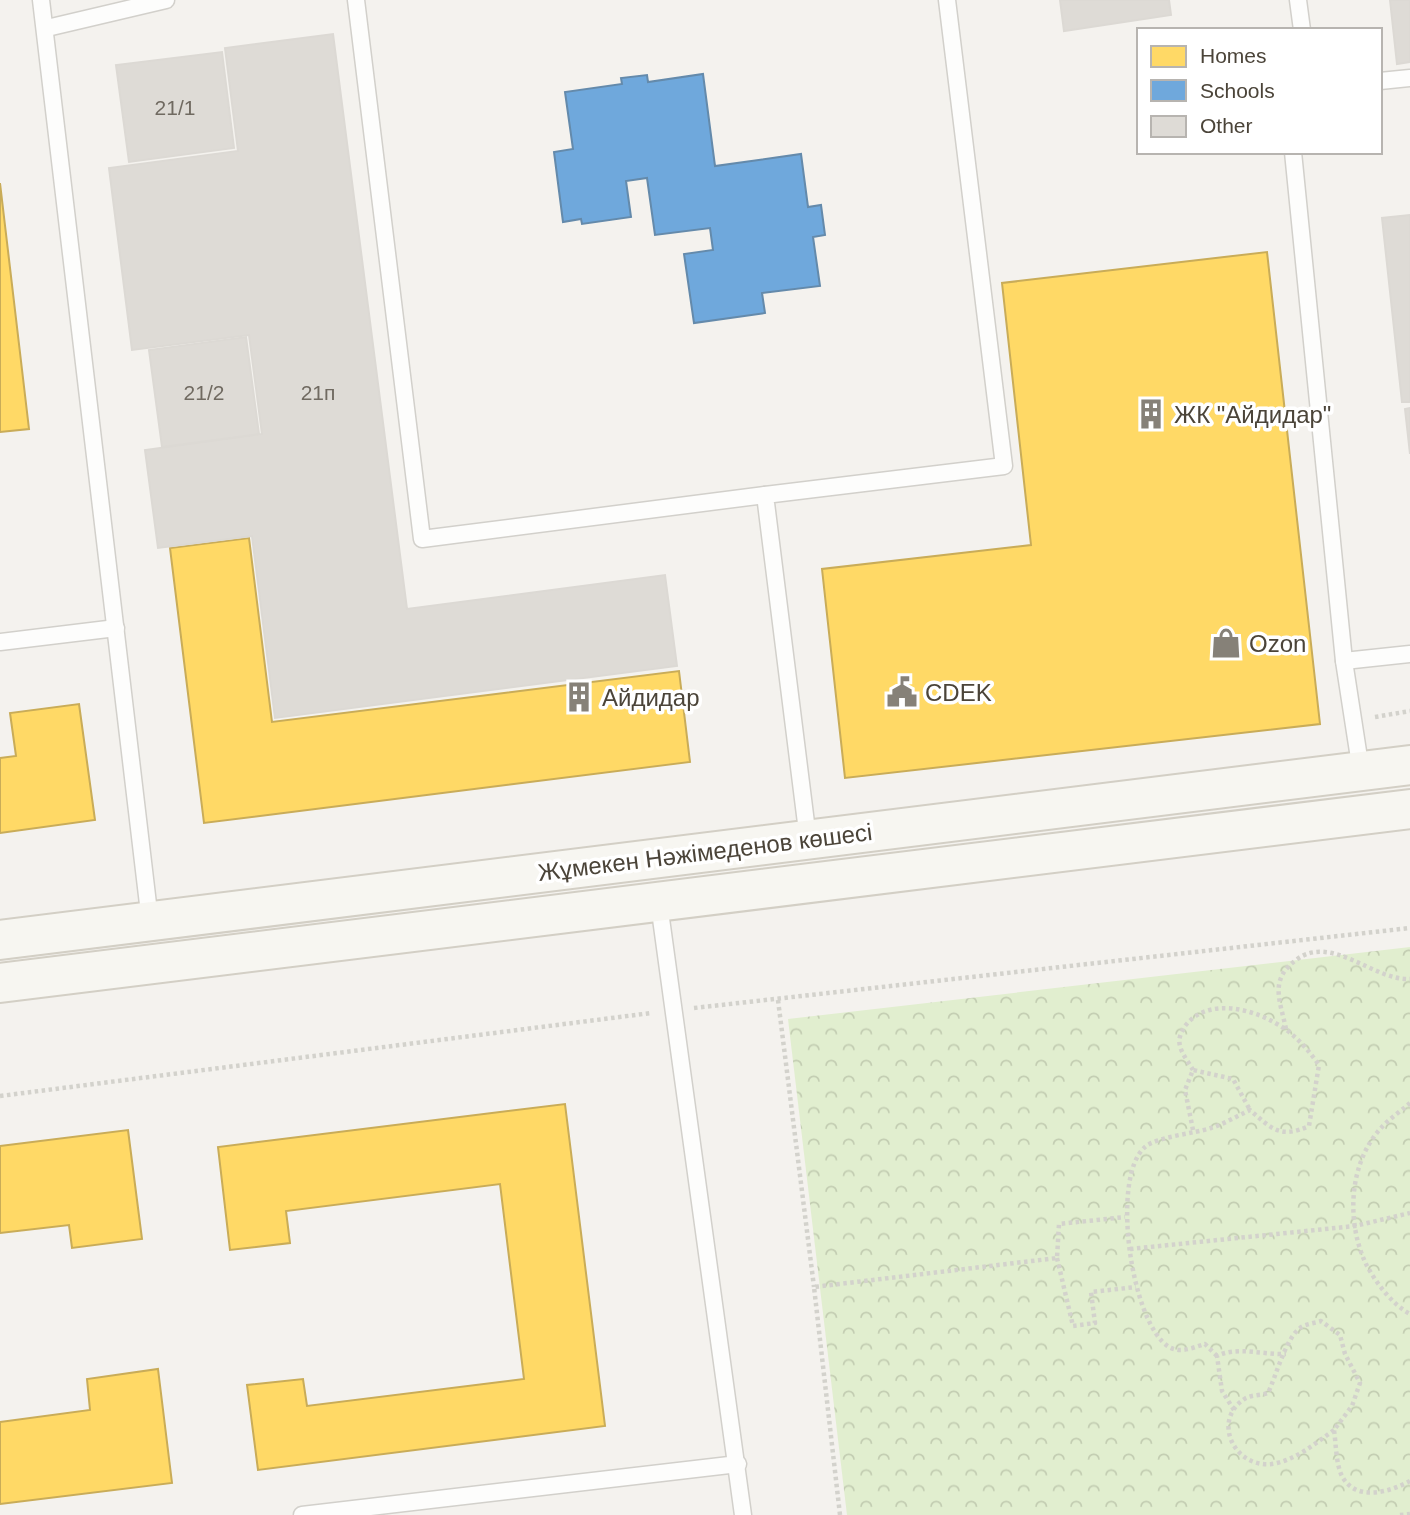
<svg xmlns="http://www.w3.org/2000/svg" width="1410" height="1515" font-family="Arial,sans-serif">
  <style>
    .park { fill: url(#park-crowns) }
    .homes { fill: #ffd966; stroke: #c9ac58; stroke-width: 2 }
    .schools { fill: #6fa8dc; stroke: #648aab; stroke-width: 2 }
    .building { fill: #dedbd6; stroke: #dcd9d4; stroke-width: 2 }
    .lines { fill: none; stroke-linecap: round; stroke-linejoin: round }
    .service-casing { stroke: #d2d0cb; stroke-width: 19 }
    .secondary-casing { stroke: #d3cfc5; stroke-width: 42 }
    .path { stroke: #d3d2cc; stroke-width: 4.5; stroke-dasharray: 3.5 3.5; stroke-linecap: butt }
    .service { stroke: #fdfdfc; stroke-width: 16 }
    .secondary { stroke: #f7f6f1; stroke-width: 38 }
    .labels { text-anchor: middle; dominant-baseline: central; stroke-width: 7; stroke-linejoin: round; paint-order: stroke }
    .number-label { font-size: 21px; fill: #706a61 }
    .poi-label { font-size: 24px; fill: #4b4439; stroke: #fff; text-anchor: start }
    .street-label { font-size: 24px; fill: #4b4439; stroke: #fff }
  </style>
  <defs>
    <pattern id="park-crowns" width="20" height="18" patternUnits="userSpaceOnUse" patternTransform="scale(1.75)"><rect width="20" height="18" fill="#e1eecf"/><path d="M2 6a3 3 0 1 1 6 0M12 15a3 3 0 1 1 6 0" fill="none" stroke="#c3cdb2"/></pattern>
  </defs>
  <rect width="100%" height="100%" fill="#f4f2ee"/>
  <path class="park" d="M1410 947V1515H847L788 1019Z"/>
  <g class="homes">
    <path d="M0 183 29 429 0 432Z"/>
    <path d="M1267 252 1320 724 845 778 822 569 1031 545 1002 283Z"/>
    <path d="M249 538 272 722 679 671 690 762 204 823 170 548Z"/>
    <path d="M79 704 95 820 0 833V758L16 756 10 713Z"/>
    <path d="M565 1104 605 1426 258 1470 247 1385 303 1379 307 1406 524 1379 500 1184 286 1211 290 1243 230 1250 218 1147Z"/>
    <path d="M128 1130 142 1239 72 1248 69 1225 0 1233V1146Z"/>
    <path d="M158 1369 172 1483 0 1504V1422L90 1410 87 1379Z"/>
  </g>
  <path class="schools" d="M703 74 715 166 801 154 808 207 821 205 825 235 813 237 820 286 762 293 765 313 694 323 684 254 713 250 710 228 655 235 647 178 626 181 631 217 582 224 581 219 563 222 554 152 573 149 565 92 622 84 621 78 647 75 648 82Z"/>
  <g class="building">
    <path d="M1060 0H1169L1171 15 1064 31Z"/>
    <path d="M1390 0H1410V62L1397 64Z"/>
    <path d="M333 34 407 609 665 575 677 666 275 718 252 536 158 548 145 450 262 434 249 335 132 350 109 168 238 151 225 48Z"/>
    <path d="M222 52 234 148 129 162 116 65Z"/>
    <path d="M1410 215V402H1402L1382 218Z"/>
    <path d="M246 337 259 434 162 447 149 350Z"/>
    <path d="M1410 408V454L1405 409Z"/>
  </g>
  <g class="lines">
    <g class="service-casing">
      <g id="service">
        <path d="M41 0 150 921"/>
        <path d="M356 0 422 539 765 495"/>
        <path d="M1298 0 1302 30"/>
        <path d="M47 28 166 0"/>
        <path d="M1380 81 1410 78"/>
        <path d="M1293 152 1344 661 1361 771"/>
        <path d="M0 642 116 628"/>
        <path d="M1344 661 1410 654"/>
        <path d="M808 839 765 495 1004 466 947 0"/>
        <path d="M659 904 743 1515"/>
        <path d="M302 1515 738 1464"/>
      </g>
    </g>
    <g class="secondary-casing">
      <g id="secondary">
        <path d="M0 940 1410 765"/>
        <path d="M0 983 1410 809"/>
      </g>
    </g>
    <g class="path">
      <path d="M1375 717 1410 711"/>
      <path d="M778 1000 814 1287"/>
      <path d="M694 1008 1410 928"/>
      <path d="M1286 1029C1280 1000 1269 980 1296 960 1331 933 1374 981 1410 979"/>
      <path d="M1193 1070C1189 1063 1182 1054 1180 1046 1178 1038 1181 1033 1185 1026 1209 995 1258 1010 1285 1029 1299 1039 1309 1051 1319 1065L1309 1126C1280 1139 1272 1129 1250 1110 1237 1116 1224 1124 1211 1128 1196 1133 1156 1137 1145 1147 1110 1177 1131 1324 1169 1347 1181 1354 1194 1347 1205 1344L1217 1356"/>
      <path d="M0 1096 651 1013"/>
      <path d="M1410 1103C1401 1111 1389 1119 1381 1128 1348 1164 1346 1224 1367 1266 1377 1284 1392 1304 1410 1314"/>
      <path d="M1193 1130 1185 1090 1193 1070 1233 1079 1250 1110"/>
      <path d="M1130 1249 1355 1226 1410 1213"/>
      <path d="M1057 1258 1073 1326 1095 1323 1091 1292 1136 1287"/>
      <path d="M1234 1410 1222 1391 1217 1356C1237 1346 1263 1355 1286 1354"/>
      <path d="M1334 1430C1316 1443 1298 1458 1277 1463 1236 1473 1209 1420 1246 1398 1252 1395 1262 1395 1268 1393 1276 1376 1286 1338 1300 1328 1305 1324 1315 1323 1321 1321L1340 1335 1345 1354 1360 1383 1352 1406 1334 1430C1336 1444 1336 1462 1341 1474 1354 1503 1390 1492 1410 1481"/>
      <path d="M840 1515 814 1287 1057 1258 1059 1224 1125 1217"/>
      <path d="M1400 1515 1410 1514"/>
    </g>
    <use href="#service" class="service"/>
    <use href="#secondary" class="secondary"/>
  </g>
  <defs>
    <g id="building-bare" transform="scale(2.415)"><path d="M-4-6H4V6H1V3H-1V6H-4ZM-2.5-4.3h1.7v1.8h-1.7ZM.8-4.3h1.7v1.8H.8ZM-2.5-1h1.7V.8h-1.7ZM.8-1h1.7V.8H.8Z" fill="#868178" stroke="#fff" stroke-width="2.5" paint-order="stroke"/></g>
    <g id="shop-bare" transform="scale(2.415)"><path d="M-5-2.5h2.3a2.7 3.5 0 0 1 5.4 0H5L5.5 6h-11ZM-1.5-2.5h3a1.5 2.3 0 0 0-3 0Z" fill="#868178" stroke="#fff" stroke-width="2.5" paint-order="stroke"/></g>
    <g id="civic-bare" transform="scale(2.415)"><path d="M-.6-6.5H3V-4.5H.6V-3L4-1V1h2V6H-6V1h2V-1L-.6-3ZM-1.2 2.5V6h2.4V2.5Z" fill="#868178" stroke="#fff" stroke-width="2.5" paint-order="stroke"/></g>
  </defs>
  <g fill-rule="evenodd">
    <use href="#building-bare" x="1151" y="414"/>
    <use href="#shop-bare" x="1226" y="643"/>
    <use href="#civic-bare" x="902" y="692"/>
    <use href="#building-bare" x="579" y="697"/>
  </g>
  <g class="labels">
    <g class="number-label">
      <text x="175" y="107">21/1</text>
      <text x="204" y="392">21/2</text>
      <text x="318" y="392">21п</text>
    </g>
    <g class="poi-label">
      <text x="1174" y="414">ЖК "Айдидар"</text>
      <text x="1249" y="643">Ozon</text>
      <text x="925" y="692">CDEK</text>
      <text x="602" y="697">Айдидар</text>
    </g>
    <g class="street-label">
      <text transform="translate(705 852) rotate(-7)">Жұмекен Нәжімеденов көшесі</text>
    </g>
  </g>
  <rect x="1137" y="28" width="245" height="126" fill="#ffffff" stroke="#b7b4b0" stroke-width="2"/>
  <rect x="1151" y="46" width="35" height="21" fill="#ffd966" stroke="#b7b4b0" stroke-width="2"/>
  <text x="1200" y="63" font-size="21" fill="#4b4439">Homes</text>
  <rect x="1151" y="80" width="35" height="21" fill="#6fa8dc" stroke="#b7b4b0" stroke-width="2"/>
  <text x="1200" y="98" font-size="21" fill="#4b4439">Schools</text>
  <rect x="1151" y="116" width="35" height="21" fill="#dedbd6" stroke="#b7b4b0" stroke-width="2"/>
  <text x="1200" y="133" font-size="21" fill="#4b4439">Other</text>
</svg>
